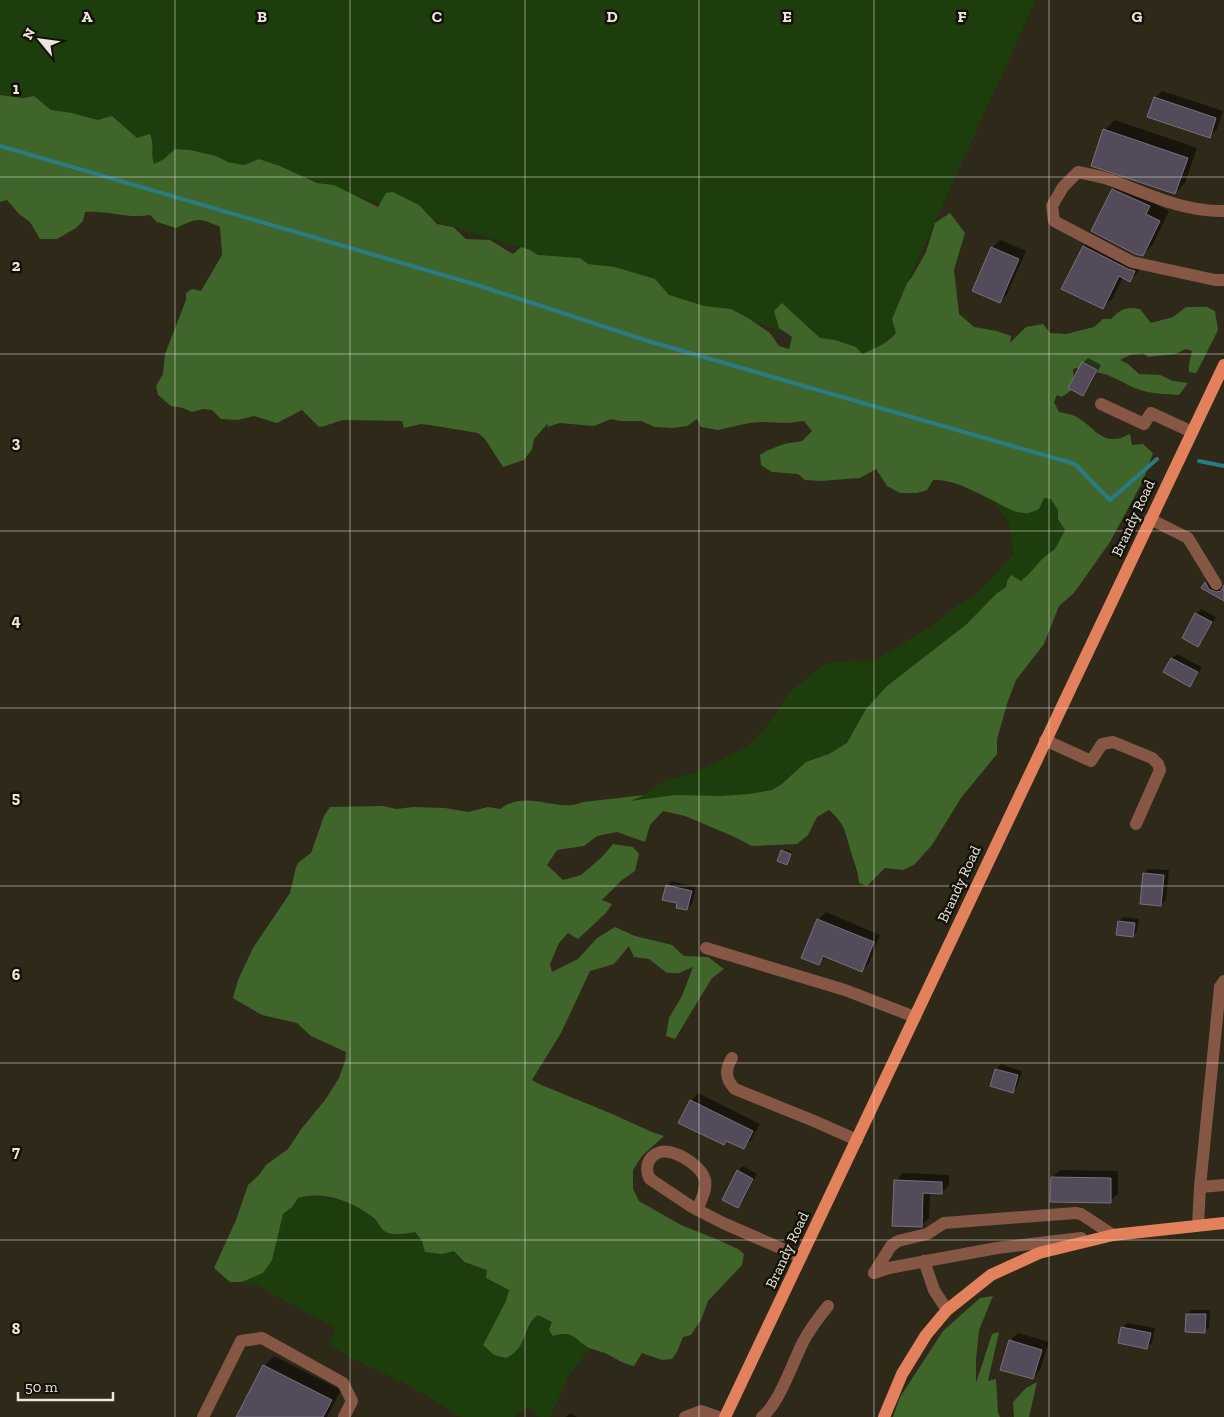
<svg xmlns="http://www.w3.org/2000/svg" width="1224" height="1417" font-family="'Zilla Slab',serif">
  <style>
    .green { fill: #1e3d0c }
    .forest { fill: #3f652b }
    .shadow { fill: #0007 }
    .lines { fill: none; stroke-linecap: round; stroke-linejoin: round }
    .stream { stroke: #2b7b84; stroke-width: 4 }
    .building { fill: #534a5a; stroke: #786f80 }
    .minor { stroke: #875745; stroke-width: 12 }
    .major { stroke: #e4815d; stroke-width: 12 }
    .grid { fill: none; stroke: #ebe7dd; stroke-width: 1; stroke-opacity: 0.55 }
    .labels { text-anchor: middle; dominant-baseline: central; stroke-width: 5; stroke-linejoin: round; paint-order: stroke }
    .street-label { font-size: 15px; fill: #ebe7dd; stroke: #14120b }
    .grid-label { font-size: 16px; text-anchor: middle; font-weight: bold; fill: #ebe7dd; stroke: #14120b; stroke-width: 5; stroke-linejoin: round; paint-order: stroke }
  </style>
  <rect width="100%" height="100%" fill="#2f2919"/>
  <g class="green">
    <path d="M0 0H1036L895 310 892 319 896 333 883 344 861 355 799 337 351 194 334 185 317 183 280 166 259 159 244 165 228 162 216 156 190 150 154 164 150 152 154 143 138 140 112 116 98 120 74 114 51 110 34 96 19 97 0 95Z"/>
    <path d="M1047 495 1062 508 1068 529 1050 558 846 747 772 794 626 802 645 795 651 789 667 780 693 773 746 748 766 728 789 693 823 665 833 662 875 660 932 626 956 606 977 594 1014 554 1009 523 993 500H1040Z"/>
    <path d="M304 1196C329 1196 369 1203 381 1228L399 1235 415 1231 422 1241 442 1254 454 1250 462 1263 487 1270 486 1278 509 1290 506 1301 484 1345 524 1338 531 1323 537 1315 552 1322 565 1333 578 1338 590 1348 570 1374 550 1417H540L527 1407 518 1413 515 1417H461L405 1383 359 1362 329 1345 336 1328 258 1286 242 1282 263 1273 283 1214C291 1208 295 1199 304 1196Z"/>
  </g>
  <g class="forest">
    <path d="M0 95 23 98 34 96 51 110 72 113 98 120 112 116 137 138 150 134C155 146 150 151 154 164L164 159 175 149 190 150 216 156 228 162 244 165 259 159 280 166 317 183 334 185 378 207 386 193 393 192 419 205 437 224 453 227 466 239 490 240 513 254 521 247 530 250 538 255 580 258 588 264 615 267 655 279 669 295 704 306 731 309 748 318 770 333 779 346 789 349 792 337 779 328 774 311 782 303 820 338 835 340 856 347 862 354C875 348 887 344 896 333L892 319 907 283 912 277 926 252 935 223 950 213 965 233 954 270 959 314 974 327 997 331 1011 336 1010 343 1026 327 1043 324 1050 333 1066 334 1094 327 1103 319H1111C1120 309 1127 306 1140 309L1151 323 1173 317 1186 307H1207L1215 311 1218 330 1198 370 1196 373 1189 372V364L1192 351 1186 349 1175 354 1148 357 1143 353 1130 355 1120 360 1128 364 1139 374 1160 375 1173 381 1188 383 1179 395C1167 394 1152 394 1140 390 1121 384 1103 366 1083 375L1077 368 1073 369C1074 384 1076 390 1061 397L1057 395 1054 402 1059 412C1064 413 1070 414 1075 416 1096 427 1102 449 1130 434L1132 445 1143 444 1153 453 1143 481 1110 542 1074 593 1059 606 1044 644 1016 680 1008 701 997 739V754L961 798 932 845 914 865 903 870 885 868 867 886 859 883C858 870 854 863 851 852 845 832 846 825 829 810L817 817 808 835 797 844 752 846 737 838 685 816 663 811 650 825 645 842 617 832 597 836 584 846 557 850 547 865 563 880 581 875 602 857 613 844 633 847 639 854 635 871 622 880 602 900 612 904 606 913 578 939 568 933 559 943 550 964 552 972 578 959 597 938 615 927 635 936 672 945 684 956 708 957 724 969 712 978 675 1039 666 1036 669 1018 682 996 693 967 679 973H667L649 959 634 957 629 946 614 964 590 971 561 1033 532 1080 539 1084 610 1113 652 1132 664 1136 642 1156 633 1170V1189L639 1201 681 1225 716 1239 738 1249 744 1254 742 1265 708 1301 701 1320 691 1335 683 1337 677 1352 672 1359 662 1360 642 1353 634 1366C623 1364 615 1358 605 1353 600 1351 594 1350 589 1348 573 1339 575 1330 553 1336L549 1330 552 1322 538 1315C522 1326 529 1347 506 1358L494 1355 483 1345 506 1301 509 1290 486 1278 487 1270 464 1262 454 1251 442 1254 425 1252 422 1241 415 1232C406 1233 397 1236 388 1233 380 1230 380 1224 375 1219 355 1202 323 1190 298 1198L292 1207 283 1214 272 1260 263 1273 242 1282H230L214 1268 236 1220 248 1185 259 1175 266 1165 288 1149 302 1128 325 1100 339 1078 345 1061 346 1052 311 1036 297 1023 262 1015 236 1000 233 998 238 980 253 948 290 893 296 867 299 862 311 853 324 816 330 807 383 806 396 809 413 807 445 808 468 812 488 807 500 809C528 788 557 814 583 802L645 795 630 801 676 795 722 796 749 794 772 790 782 784 806 762 829 754 847 743 866 709 887 686 967 624 996 594 1006 587 1007 581 1011 575 1021 581 1029 574 1042 559 1055 549 1065 530 1058 519V510L1051 499 1044 498 1039 509C1034 511 1029 514 1024 513 1011 512 1003 505 992 500 973 491 954 479 933 480L927 490 917 493H900L887 486 876 469 860 478 821 481 805 480 798 474 772 472 761 465 760 455 766 451 784 444 802 441 812 431 804 421 788 423 763 422 749 423 718 430 701 427 697 419 687 426 672 428 655 427 641 421H621L611 419 594 426 560 423 547 427 548 423 534 439 532 449 524 460 503 467 485 439 478 433 430 425 421 424 404 428 402 421 347 420C336 420 329 426 319 427L302 410 277 423 254 416 238 420 221 419 212 410 203 409 192 412 183 408 171 406 158 395 156 386 163 374 165 354 186 300V293L192 289 201 291 222 255 220 227C199 217 197 218 176 228L157 222 150 215C128 219 107 210 85 212L83 221 76 228 57 239H40L30 222 19 214 7 200 0 202Z"/>
    <path d="M993 1296 979 1330 976 1360V1383L992 1334 999 1332 988 1381 996 1379 998 1413 1000 1417H893L900 1397 943 1331 980 1298Z"/>
    <path d="M1037 1382 1029 1417H1014L1013 1402 1026 1388Z"/>
  </g>
  <g class="shadow">
    <path d="M1162 91 1223 111 1217 129 1209 137 1155 98Z"/>
    <path d="M1115 120 1197 148 1185 183 1175 193 1105 130Z"/>
    <path d="M1123 180 1159 196 1155 204 1169 211 1153 244 1143 255 1113 190Z"/>
    <path d="M1095 236 1140 270 1130 280 1123 277 1113 298 1102 308 1063 288 1084 246Z"/>
    <path d="M1000 240 1026 251 1007 294 1000 302 974 290 992 248Z"/>
    <path d="M1088 358 1101 365 1087 390 1082 395 1083 363Z"/>
    <path d="M1210 578 1216 586 1224 587V600L1203 588Z"/>
    <path d="M1201 609 1216 617 1202 641 1198 646 1196 614Z"/>
    <path d="M1177 654 1202 667 1194 681 1189 686 1165 672 1172 658Z"/>
    <path d="M785 849 792 852 786 863 783 851Z"/>
    <path d="M1149 869 1169 870 1166 900 1161 905 1144 873Z"/>
    <path d="M672 881 696 887 692 904 687 909 679 902 667 886Z"/>
    <path d="M826 912 880 935 869 963 861 971 826 956 818 964V920Z"/>
    <path d="M1124 917 1139 919 1137 931 1132 936 1119 921Z"/>
    <path d="M1001 1064 1022 1071 1017 1087 1012 1092 991 1085 996 1069Z"/>
    <path d="M698 1093 760 1124 751 1140 744 1148 728 1140 724 1144 691 1101Z"/>
    <path d="M743 1166 757 1174 742 1202 738 1207V1171Z"/>
    <path d="M1060 1170 1118 1171V1194L1110 1201 1052 1178Z"/>
    <path d="M903 1173 949 1175V1185L941 1193 930 1192 929 1218 921 1226 896 1181Z"/>
    <path d="M1192 1310H1210L1209 1327 1205 1331 1187 1314Z"/>
    <path d="M1127 1323 1155 1328 1152 1343 1147 1347 1123 1328Z"/>
    <path d="M1018 1333 1049 1342 1040 1370 1033 1378 1010 1341Z"/>
    <path d="M274 1356 341 1390 327 1417H238L264 1366Z"/>
    <path d="M570 1413 577 1417H566Z"/>
  </g>
  <g class="lines">
    <g class="stream">
      <path d="M0 146 474 284 648 341 1075 464 1110 500 1157 459"/>
      <path d="M1199 461 1224 466"/>
    </g>
  </g>
  <g class="building">
    <path d="M1154 97 1216 118 1210 138 1147 117Z"/>
    <path d="M1103 129 1188 158 1175 194 1091 166Z"/>
    <path d="M1112 189 1150 206 1146 214 1160 221 1143 256 1135 254 1091 231Z"/>
    <path d="M1083 246 1128 269 1135 271 1130 282 1119 276 1103 309 1061 289Z"/>
    <path d="M991 247 1019 259 1000 303 972 291Z"/>
    <path d="M1082 362 1097 370 1083 396 1068 388Z"/>
    <path d="M1205 582 1209 589 1216 592 1221 591 1224 585V601L1201 588Z"/>
    <path d="M1195 613 1212 622 1198 647 1182 638Z"/>
    <path d="M1171 658 1198 672 1190 687 1163 672Z"/>
    <path d="M781 850 791 854 787 865 777 861Z"/>
    <path d="M1143 873 1164 875 1161 906 1140 904Z"/>
    <path d="M666 885 692 891 687 910 676 908 677 903 662 900Z"/>
    <path d="M817 919 874 942 862 972 823 956 819 965 801 958Z"/>
    <path d="M1118 921 1135 923 1133 937 1116 935Z"/>
    <path d="M995 1069 1018 1075 1013 1093 990 1086Z"/>
    <path d="M690 1100 753 1131 744 1149 726 1141 724 1145 678 1123Z"/>
    <path d="M737 1170 753 1179 738 1208 722 1200Z"/>
    <path d="M1051 1177 1111 1178V1203L1050 1202Z"/>
    <path d="M894 1180 942 1182V1194L923 1193 922 1227 892 1226Z"/>
    <path d="M1186 1314H1206L1205 1333 1185 1332Z"/>
    <path d="M1121 1327 1151 1333 1147 1349 1118 1343Z"/>
    <path d="M1009 1340 1042 1350 1033 1379 1000 1370Z"/>
    <path d="M263 1365 332 1400 323 1417H236Z"/>
  </g>
  <g class="lines">
    <g class="minor">
      <path d="M1224 211C1183 212 1146 193 1108 179 1098 176 1088 174 1078 172L1063 187 1052 206 1054 221 1132 262 1215 280H1224"/>
      <path d="M1101 404 1144 424 1151 413 1192 432"/>
      <path d="M1150 519 1188 538 1216 584"/>
      <path d="M1045 740 1091 761 1102 744 1113 742 1152 758 1158 764 1160 770 1136 824"/>
      <path d="M706 948 845 990 915 1017"/>
      <path d="M732 1058C725 1069 725 1079 735 1089L814 1121 857 1140"/>
      <path d="M1200 1187 1224 1185"/>
      <path d="M697 1210C701 1200 707 1190 705 1180 702 1167 681 1154 669 1152 652 1149 642 1165 650 1179L692 1207 723 1223 801 1257"/>
      <path d="M1198 1225 1200 1187 1220 987 1224 981"/>
      <path d="M924 1261 934 1290 947 1310"/>
      <path d="M874 1273 891 1246 898 1241 927 1234 944 1223 1075 1213 1081 1214 1113 1235"/>
      <path d="M874 1273 889 1268 997 1248 1081 1238"/>
      <path d="M203 1417 241 1341 262 1338 343 1383 352 1401 344 1417"/>
      <path d="M685 1417 701 1411 718 1417"/>
      <path d="M762 1417C779 1404 793 1362 803 1342 810 1329 819 1317 828 1306"/>
    </g>
    <g class="major">
      <path d="M725 1417 1224 365"/>
      <path d="M884 1417 902 1374 926 1335 947 1310 991 1275 1039 1253 1113 1235 1224 1223"/>
    </g>
  </g>
  <path class="grid" d="M175 0V1417M350 0V1417M525 0V1417M699 0V1417M874 0V1417M1049 0V1417M0 177H1224M0 354H1224M0 531H1224M0 708H1224M0 886H1224M0 1063H1224M0 1240H1224"/>
  <g class="labels">
    <g class="street-label">
      <text transform="translate(1133 518) rotate(-65)">Brandy Road</text>
      <text transform="translate(959 884) rotate(-65)">Brandy Road</text>
      <text transform="translate(787 1250) rotate(-65)">Brandy Road</text>
    </g>
  </g>
  <g class="grid-label">
    <text x="87" y="22">A</text>
    <text x="262" y="22">B</text>
    <text x="437" y="22">C</text>
    <text x="612" y="22">D</text>
    <text x="787" y="22">E</text>
    <text x="962" y="22">F</text>
    <text x="1137" y="22">G</text>
    <text x="16" y="94">1</text>
    <text x="16" y="271">2</text>
    <text x="16" y="448">3</text>
    <text x="16" y="626">4</text>
    <text x="16" y="803">5</text>
    <text x="16" y="980">6</text>
    <text x="16" y="1157">7</text>
    <text x="16" y="1334">8</text>
  </g>
  <g transform="translate(40 40) rotate(299)" stroke="#14120b" stroke-width="4" paint-order="stroke">
  <path d="M0-4L9 19L0 12L-9 19Z" fill="#ebe7dd"/>
  <text y="-8" font-size="14" font-weight="bold" text-anchor="middle" fill="#ebe7dd">N</text>
  </g>
  <path d="M18 1392v8h95v-8" fill="none" stroke="#ebe7dd" stroke-width="2.5"/>
  <text x="25" y="1392" font-size="15" fill="#ebe7dd" stroke="#14120b" stroke-width="4" paint-order="stroke">50 m</text>
</svg>
